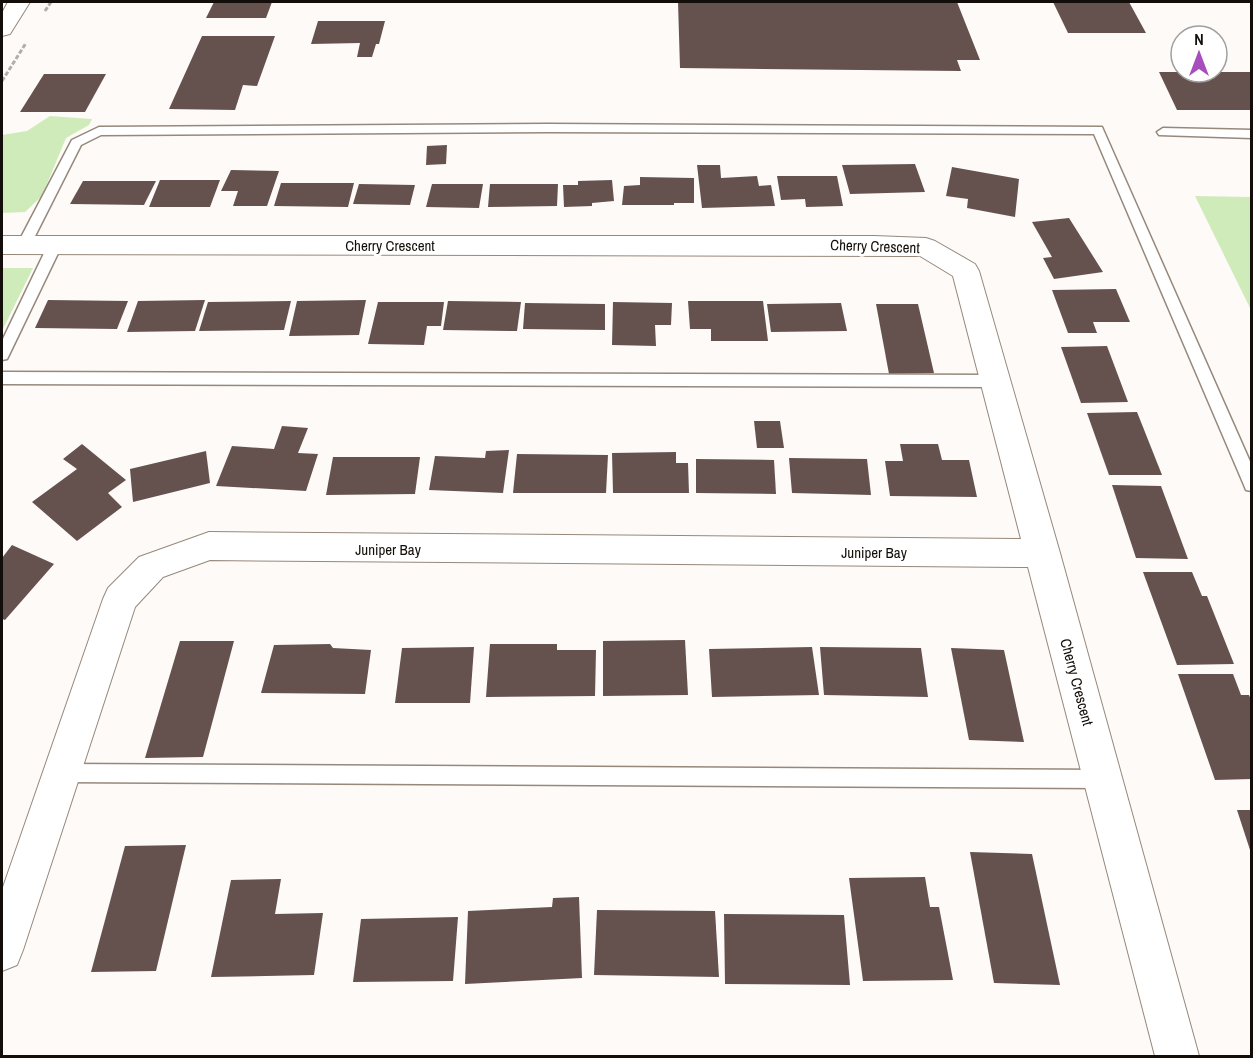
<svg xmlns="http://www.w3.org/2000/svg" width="1253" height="1058" font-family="'Archivo Narrow',sans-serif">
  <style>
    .green { fill: #d0ebba }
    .building { fill: #65524f }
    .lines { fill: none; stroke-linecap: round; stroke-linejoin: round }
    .lane-casing { stroke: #96887b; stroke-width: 3 }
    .street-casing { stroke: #96887b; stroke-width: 2 }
    .secondary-casing { stroke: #96887b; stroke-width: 2 }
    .path { stroke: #b1aeaa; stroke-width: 3; stroke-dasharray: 4.5 2; stroke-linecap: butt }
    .lane { fill: #fff; fill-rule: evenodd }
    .street { fill: #fff; fill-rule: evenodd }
    .secondary { fill: #fff; fill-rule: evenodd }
    .labels { text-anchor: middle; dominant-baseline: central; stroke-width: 6; stroke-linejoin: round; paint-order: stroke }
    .street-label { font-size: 15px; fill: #130e09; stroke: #fff }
  </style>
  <rect width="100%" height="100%" fill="#fdfaf7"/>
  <g class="green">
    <path d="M50 116 92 119 89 125 66 138 42 196 25 212 2 213V135L27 131Z"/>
    <path d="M1195 196 1251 197V310Z"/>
    <path d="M2 268H33L2 331Z"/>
  </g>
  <g class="building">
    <path d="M214 2H272L266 18H206Z"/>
    <path d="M678 2H957L980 60H957L961 71 680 68Z"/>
    <path d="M1053 2H1129L1146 33H1068Z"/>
    <path d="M318 21H385L379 44H376L372 57H357L360 43 311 44Z"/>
    <path d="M202 36H275L257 86 243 85 235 110 169 109Z"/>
    <path d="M1159 72H1252V110H1177Z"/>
    <path d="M44 74H106L85 112H20Z"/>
    <path d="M447 145 446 164 426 165 427 146Z"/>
    <path d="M915 164 925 192 850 194 842 165Z"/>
    <path d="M697 165H720L721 178 757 176 759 186 771 185 775 206 702 208Z"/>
    <path d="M952 167 1019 179 1015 217 967 208 968 199 946 196Z"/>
    <path d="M231 170 279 171 267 206H233L238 191H221Z"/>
    <path d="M777 176H837L843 206 806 207 805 199 781 200Z"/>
    <path d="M640 177 694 178V203H674V205H622L624 186 640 185Z"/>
    <path d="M160 180H220L210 207H149Z"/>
    <path d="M612 180 614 201 592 203V206L564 207 563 185H578V181Z"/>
    <path d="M83 181H156L144 205 70 204Z"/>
    <path d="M281 183H354L348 207 274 206Z"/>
    <path d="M359 184 415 185 410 205 353 204Z"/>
    <path d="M432 184H483L479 208 426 207Z"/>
    <path d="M490 184H558L557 206 488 207Z"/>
    <path d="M1069 218 1103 272 1054 279 1043 258 1052 257 1032 222Z"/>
    <path d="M1116 289 1130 322H1093L1097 333H1068L1052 290Z"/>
    <path d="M48 300 128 301 117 329 35 328Z"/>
    <path d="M205 300 195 331 127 332 138 301Z"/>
    <path d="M366 300 359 335 289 336 297 301Z"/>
    <path d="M291 301 284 330 199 331 208 302Z"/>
    <path d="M448 301 521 302 517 331 443 330Z"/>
    <path d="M688 301H763L768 341H711V329H690Z"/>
    <path d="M378 302H444L441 326H427L424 345 368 344Z"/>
    <path d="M613 302 672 303 671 325H655L656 346 612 345Z"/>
    <path d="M525 303 605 304V330L523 329Z"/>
    <path d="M841 303 847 331 771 332 767 304Z"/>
    <path d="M876 304H918L934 373 889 374Z"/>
    <path d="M1107 346 1128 402 1081 403 1061 347Z"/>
    <path d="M1137 412 1162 475H1109L1087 413Z"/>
    <path d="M754 421H780L784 448H757Z"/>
    <path d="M282 426 308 428 298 453 318 454 306 491 216 486 232 446 274 449Z"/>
    <path d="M82 444 126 480 108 493 122 507 77 541 32 502 77 469 63 459Z"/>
    <path d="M900 444H938L942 460H969L977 497 890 496 885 461H903Z"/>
    <path d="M509 450 503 493 429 490 435 456 485 458 486 451Z"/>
    <path d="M206 451 210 483 133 502 130 469Z"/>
    <path d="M676 452V463H688L689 493H613L612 453Z"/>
    <path d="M517 454 608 455 606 493H513Z"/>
    <path d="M333 457H420L415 494 326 495Z"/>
    <path d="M789 458 867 459 871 495 792 493Z"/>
    <path d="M696 459 774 460 776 494 696 493Z"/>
    <path d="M1112 485 1161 486 1188 559 1136 558Z"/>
    <path d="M12 545 54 564 5 620 2 619V558Z"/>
    <path d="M1143 572H1192L1202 596H1207L1234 664 1177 665Z"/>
    <path d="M685 640 688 695 603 696V641Z"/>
    <path d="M180 641H234L203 757 145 758Z"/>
    <path d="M330 644 333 648 371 650 365 694 261 693 274 645Z"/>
    <path d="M490 644H557V650H596L595 696 486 697Z"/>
    <path d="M474 647 470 703H395L402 648Z"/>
    <path d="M812 647 819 695 712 697 709 649Z"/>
    <path d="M820 647 921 648 928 697 824 695Z"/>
    <path d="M951 648 1004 650 1024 742 969 740Z"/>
    <path d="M1178 674H1233L1241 695H1249L1252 702V779L1215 780Z"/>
    <path d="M1237 810H1252V853H1251Z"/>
    <path d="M186 845 156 971 91 972 125 846Z"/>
    <path d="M970 852 1032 854 1060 985 994 983Z"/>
    <path d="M925 877 930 907H939L953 980 863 981 849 878Z"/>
    <path d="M281 879 275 914 323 913 314 975 211 977 231 880Z"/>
    <path d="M579 897 582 978 465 984 468 911 552 907 553 898Z"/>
    <path d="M597 910 715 911 719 977 594 975Z"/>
    <path d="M724 914 844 915 850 985 725 984Z"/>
    <path d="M458 917 453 981 353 982 361 919Z"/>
  </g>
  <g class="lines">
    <g class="lane-casing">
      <g id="lane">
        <path d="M548 124 1102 127 1252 466V491L1246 490 1244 485 1094 134 548 132 101 135 81 145 29 248H19L17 245 72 140 99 127Z"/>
        <path d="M1163 128 1252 130V138L1159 135 1157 132Z"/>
        <path d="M55 241 62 245 9 355 7 359 2 360V341L48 245Z"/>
        <path d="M2 372 994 375 999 377 1001 381 999 385 994 387 2 384Z"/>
        <path d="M61 764 1103 770 1110 772 1113 779 1110 786 1103 788 61 782 54 780 51 773 54 766Z"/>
      </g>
    </g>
    <g class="street-casing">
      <path id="street" d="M2 236H874L926 238 935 241 975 264 979 271 1060 553 1199 1056H1155L1028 567 210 560 163 577 135 607 23 950 17 965 2 971V890L103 599 108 588 139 557 209 532 1021 539 953 276 920 256 2 254Z"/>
    </g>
    <g class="secondary-casing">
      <path id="secondary" d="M8 2H30L10 34 2 36V13Z"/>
    </g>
    <g class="path">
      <path d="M45 11 51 2"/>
      <path d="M2 81 26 43"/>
    </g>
    <use href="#lane" class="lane"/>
    <use href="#street" class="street"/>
    <use href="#secondary" class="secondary"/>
  </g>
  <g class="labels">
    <g class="street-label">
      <text x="390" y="245">Cherry Crescent</text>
      <text transform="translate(875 246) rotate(2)">Cherry Crescent</text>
      <text x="388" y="549">Juniper Bay</text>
      <text x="874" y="552">Juniper Bay</text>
      <text transform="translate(1077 682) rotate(75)">Cherry Crescent</text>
    </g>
  </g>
  <rect width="1253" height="1058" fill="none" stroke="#130e09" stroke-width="6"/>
  <g transform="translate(1199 54)"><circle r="28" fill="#ffffff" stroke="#a19f9d" stroke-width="1.5"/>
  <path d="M0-4.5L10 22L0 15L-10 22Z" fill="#a64fbc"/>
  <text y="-9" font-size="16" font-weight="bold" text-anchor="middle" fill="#130e09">N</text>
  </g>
</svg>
